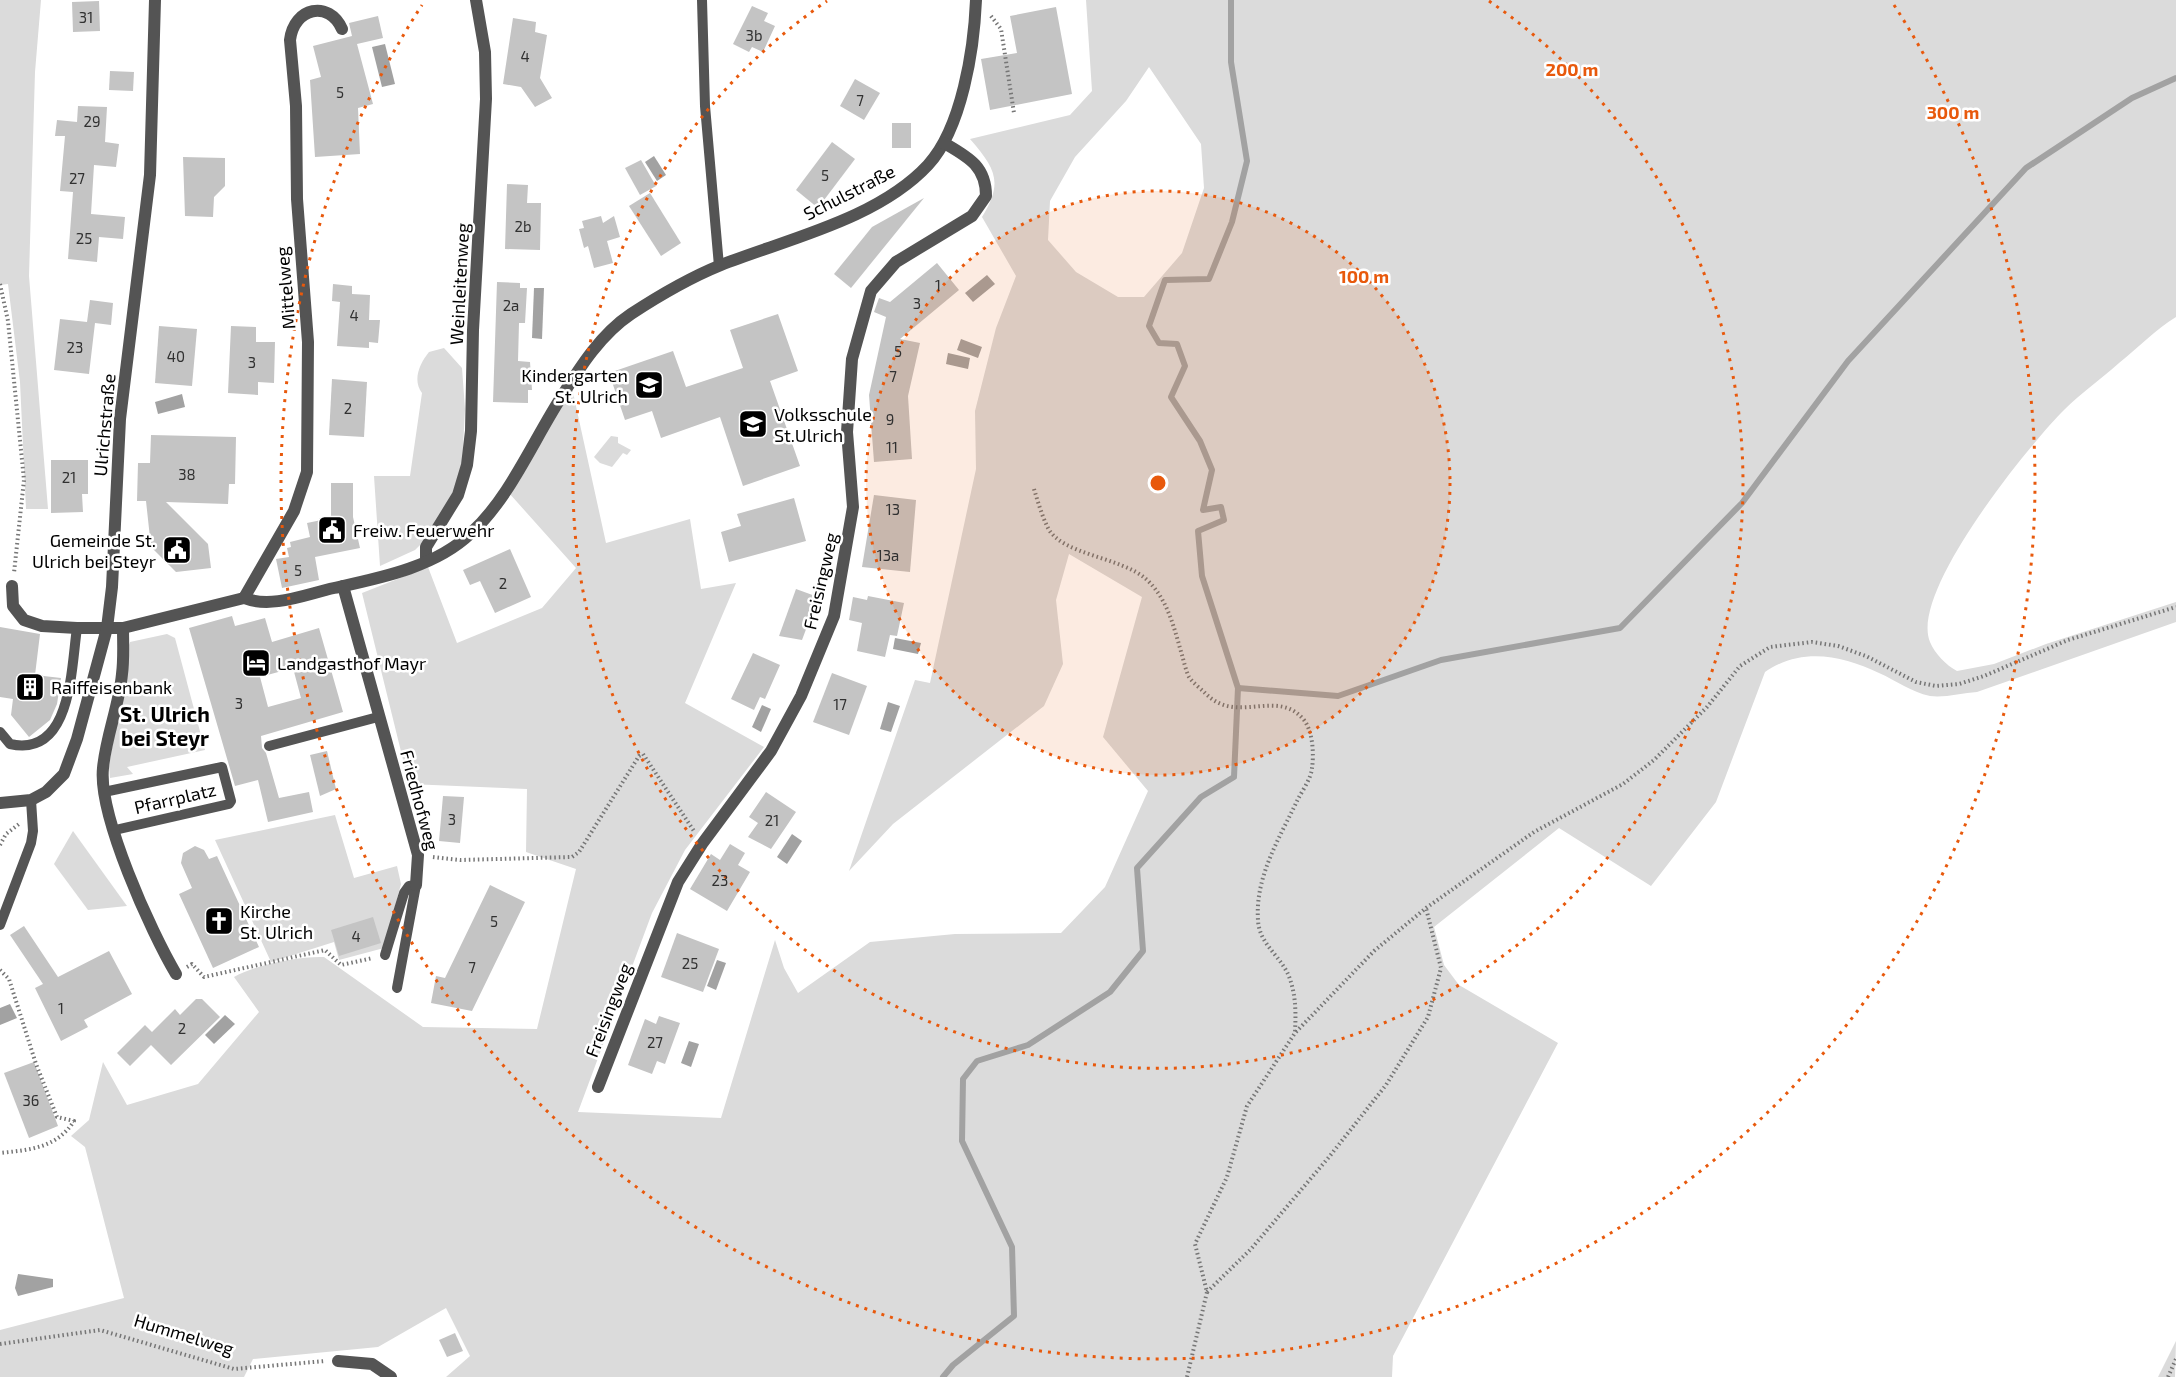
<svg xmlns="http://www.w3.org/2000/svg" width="2176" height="1377" font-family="'Exo 2',sans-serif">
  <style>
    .green { fill: #dbdbdb; fill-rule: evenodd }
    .water { fill: #a2a2a2 }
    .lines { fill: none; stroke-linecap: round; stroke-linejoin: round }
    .stream { stroke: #a2a2a2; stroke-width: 6 }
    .building { fill: #c4c4c4; fill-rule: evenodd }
    .path { stroke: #767676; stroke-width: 4; stroke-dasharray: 1.5 3; stroke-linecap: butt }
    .service { stroke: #545454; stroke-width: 10 }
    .minor { stroke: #545454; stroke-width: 12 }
    .tertiary { stroke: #545454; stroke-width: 12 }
    .ring { fill: none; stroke: #e8590c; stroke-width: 3; stroke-dasharray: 3 6 }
    .labels { text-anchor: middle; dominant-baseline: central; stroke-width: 5; stroke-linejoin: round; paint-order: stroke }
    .number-label { font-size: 15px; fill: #313131 }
    .street-label { font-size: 18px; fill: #000; stroke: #fff }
    .poi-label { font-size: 18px; fill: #000; stroke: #fff; text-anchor: start }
    .quarter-label { font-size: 21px; font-weight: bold; fill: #000; stroke: #fff }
    .centre { fill: #e8590c; stroke: #fff; stroke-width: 3 }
    .ring-label { font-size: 18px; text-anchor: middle; font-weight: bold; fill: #e8590c; stroke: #fff; stroke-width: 5; stroke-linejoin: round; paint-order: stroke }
  </style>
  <rect width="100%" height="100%" fill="#fff"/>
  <g class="green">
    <path d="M0 0H41L35 72 29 276 48 509H26L20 382 8 284 0 285Z"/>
    <path d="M1086 0H2176V317C2155 330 2138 348 2119 363 2101 379 2081 393 2064 410 2029 445 1909 592 1930 642 1935 654 1946 665 1957 671L1994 664 2046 644 2176 602V622L1977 692C1962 693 1944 698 1930 696 1911 692 1897 681 1879 673 1842 655 1801 647 1765 672L1716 802 1651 886 1559 828 1434 927 1444 965 1459 985 1558 1043 1393 1356 1392 1377H446L470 1356 446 1308 378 1347 253 1359 244 1377H0V1330L124 1298 85 1147 71 1136 89 1120 103 1062 127 1105 198 1084 259 1012 234 977C254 965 300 956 324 957L423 1027 537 1029 576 869 526 852 527 789 409 784 362 593 428 567 457 643 542 608 576 568 509 493 572 388 606 543 690 519 701 589 736 583 685 703 764 747 685 850 652 913 578 1112 721 1118 775 940 784 968 798 993 870 942 955 934 1061 933 1105 887 1148 791 1103 737 1142 597 1069 554 1056 600 1063 664 1044 706 893 824 849 871 915 680 930 683 976 469 975 411 996 328 1016 276 982 217C1004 182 995 168 970 139L1070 115 1092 91ZM1149 67 1201 144 1204 188 1182 253 1144 297H1118L1076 272 1048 240 1050 201 1075 157 1126 101Z"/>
    <path d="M444 348 462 368 465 409 462 467 453 496 424 541 415 550 380 566 374 476H410L422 393C412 380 420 363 429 352Z"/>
    <path d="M611 436 618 437V443L631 450 627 455 623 453 612 467 600 463 594 457Z"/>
    <path d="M167 634 175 638 205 750 127 767 133 774 110 778 109 767 128 648 130 642Z"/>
    <path d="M335 815 354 878 397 866 401 884 384 948 339 960 334 942 271 962 215 840Z"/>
    <path d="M73 831 127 906 88 910 54 864Z"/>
    <path d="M2176 1341 2175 1377H2158Z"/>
  </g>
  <g class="water">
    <path d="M385 44 395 84 382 87 372 47Z"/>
    <path d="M654 156 666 175 657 181 645 162Z"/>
    <path d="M987 275 995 284 973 302 965 293Z"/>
    <path d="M534 288H544L542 339 532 338Z"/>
    <path d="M961 339 982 347 978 358 957 350Z"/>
    <path d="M948 353 970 358 968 369 946 364Z"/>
    <path d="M182 394 185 407 158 414 155 402Z"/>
    <path d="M895 638 921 643 918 654 893 649Z"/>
    <path d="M888 702 900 706 891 732 880 729Z"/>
    <path d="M762 705 771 709 761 732 752 727Z"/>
    <path d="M792 834 802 841 787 864 777 857Z"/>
    <path d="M717 960 726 963 716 990 707 986Z"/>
    <path d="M10 1004 17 1018 0 1025V1008Z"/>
    <path d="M225 1015 235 1024 214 1044 205 1035Z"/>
    <path d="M689 1041 699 1044 691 1067 681 1063Z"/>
    <path d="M18 1274 53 1279V1287L18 1296 15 1288Z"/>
  </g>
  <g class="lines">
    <g class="stream">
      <path d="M1238 688 1338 696 1441 660 1620 628 1742 503 1848 361 2026 168 2132 98 2176 78"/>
      <path d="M943 1377 953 1365 1014 1316 1012 1247 962 1141 963 1079 977 1061 1028 1045 1110 992 1143 951 1137 868 1201 797 1234 777 1238 688 1202 576 1198 531 1224 520 1221 507 1203 510 1212 470 1200 441 1171 397 1185 366 1177 344 1159 343 1149 326 1165 280 1209 279 1232 222 1247 161 1231 62V0"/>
    </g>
  </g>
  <g class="building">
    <path d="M99 1 100 31 73 32 72 2Z"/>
    <path d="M752 6 768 13 764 21 775 26 763 52 752 47 749 52 733 44Z"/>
    <path d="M1056 7 1072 94 990 110 981 59 1017 53 1010 16Z"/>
    <path d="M378 16 383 38 357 44 373 104 358 108 360 154 315 157 310 80 321 77 313 46 352 36 349 23Z"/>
    <path d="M513 18 536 22 535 32 547 35 540 78 552 98 535 107 521 87 503 84Z"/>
    <path d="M110 71 134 72 133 91 109 90Z"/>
    <path d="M855 79 880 93 864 120 840 106Z"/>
    <path d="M78 106 107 107 105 142 119 144 116 167 94 165 91 214 125 217 123 239 99 237 97 262 68 259 73 192 60 191 65 136H55L57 120 77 122Z"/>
    <rect x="892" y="123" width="19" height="25"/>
    <path d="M832 142 855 159 818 208 796 190Z"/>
    <path d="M183 157 225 158V186L214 197 213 217 185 216Z"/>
    <path d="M641 160 656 186 640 195 625 168Z"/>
    <path d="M507 184 528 185 527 203H541L540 250 505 249Z"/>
    <path d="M650 193 681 243 661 256 629 206Z"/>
    <path d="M924 198 851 288 834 274 872 227Z"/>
    <path d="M601 216 603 223 614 216 620 237 607 241 613 263 594 268 588 246 584 248 579 229 584 228 582 221Z"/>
    <path d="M937 263 959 290 900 339 920 343 908 396 912 459 874 462 869 395 886 317 874 312 879 298 890 302Z"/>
    <path d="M497 282 520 283V288H527L525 323H519L518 361 530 362 532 390H528V403L493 402Z"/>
    <path d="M333 284 352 286V294L370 295 369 320H380L378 343 369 342V348L337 346 340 302 332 301Z"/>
    <path d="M90 300 113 303 111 325 95 323 89 374 54 370 60 319 87 322Z"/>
    <path d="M778 314 798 371 770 381 800 466 743 486 720 417 661 438 652 411 625 420 609 373 673 351 686 387 743 368 730 330Z"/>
    <path d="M159 326 197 329 192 386 155 383Z"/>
    <path d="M231 326 256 327V342H275L274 383 258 382V395L228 393Z"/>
    <path d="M332 379 367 382 364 437 329 435Z"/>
    <path d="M151 435 236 437 235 484H229L228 504 166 502 208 544 211 568 176 572 151 547 146 501H137L138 463H150Z"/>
    <path d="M51 460H88V494H82L83 512 51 513Z"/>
    <path d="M331 483H353V517L360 548 315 557 319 580 282 588 276 559 289 557 287 548 291 547 290 542 310 537 307 523 331 518Z"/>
    <path d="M874 495 916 500 910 572 862 567Z"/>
    <path d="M794 498 806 541 729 562 721 532 741 526 737 514Z"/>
    <path d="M510 549 531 597 495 613 480 581 470 585 463 570Z"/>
    <path d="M796 589 818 597 802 640 779 636Z"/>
    <path d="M868 596 904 603 897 636 890 635 885 657 857 651 862 623 849 620 853 597 867 600Z"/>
    <path d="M232 616 235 626 265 618 272 642 319 628 343 712 261 736 262 748 266 753 279 798 309 792 313 812 268 822 258 780 235 786 189 628ZM293 668 301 698 268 707 260 677Z"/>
    <path d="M0 627 40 634 35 675 61 678 57 704 50 720 29 737 11 715 13 699 0 697Z"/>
    <path d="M753 653 780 665 765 699 760 697 754 710 731 699Z"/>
    <path d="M832 673 867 686 849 735 813 722Z"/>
    <path d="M327 751 336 789 320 796 310 755Z"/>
    <path d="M766 792 796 812 771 849 748 837 758 823 749 817Z"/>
    <path d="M443 796 464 797 460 843 439 841Z"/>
    <path d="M730 844 745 853 738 865 750 872 727 911 690 889 711 854 720 860Z"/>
    <path d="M195 846 204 850 209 859 217 856 259 947 213 968 179 894 192 888 181 863 183 853Z"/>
    <path d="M490 885 525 902 472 1011 431 1003 436 976 445 978Z"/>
    <path d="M373 917 381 943 339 956 331 930Z"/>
    <path d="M24 926 58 977 109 951 132 994 84 1020 88 1027 61 1041 35 988 43 984 10 935Z"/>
    <path d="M677 933 719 949 703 992 661 977Z"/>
    <path d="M196 999H202L220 1017 171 1065 151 1045 130 1066 117 1053 145 1025 152 1032 175 1009 180 1015Z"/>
    <path d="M659 1016 680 1023 665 1064 657 1061 652 1074 628 1065 645 1019 656 1024Z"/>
    <path d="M34 1062 58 1126 29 1138 4 1073Z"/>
    <path d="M455 1333 463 1351 447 1357 439 1340Z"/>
  </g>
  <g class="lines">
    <g class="path">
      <path d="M991 16 1001 29 1014 113"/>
      <path d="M0 284 8 321 24 480 14 573"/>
      <path d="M1034 489C1038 502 1042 516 1048 528 1062 555 1121 557 1146 579 1168 599 1174 628 1182 655 1184 662 1186 671 1189 677 1193 683 1200 688 1205 693 1237 726 1277 687 1304 720 1313 732 1314 754 1312 768 1311 779 1302 791 1297 801 1279 839 1255 877 1258 920 1259 943 1279 955 1288 974 1296 993 1296 1012 1295 1032"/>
      <path d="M0 845 6 834 19 824"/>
      <path d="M433 857 460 860 572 857 579 852 639 756 643 754 694 831"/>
      <path d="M187 967 192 964 204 977 325 950 341 965 373 958"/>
      <path d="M0 970 9 979 36 1064 57 1117 74 1121C57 1148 29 1150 0 1153"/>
      <path d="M1207 1292 1251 1249 1329 1157 1386 1085 1428 1017 1441 968 1426 908"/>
      <path d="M0 1344 100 1330 234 1369 325 1361"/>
      <path d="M1187 1377 1207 1292 1195 1244 1227 1177 1247 1106 1295 1033 1374 951 1426 908 1534 832 1623 784 1654 760 1707 707 1740 666 1770 647 1812 642 1838 646 1866 656 1916 682 1936 686 1959 684 1984 676 2068 640 2176 607"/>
      <path d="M2168 1377 2176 1359"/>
    </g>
    <g class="service">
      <path d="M702 0 705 106 719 266"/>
      <path d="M0 732 10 744C72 758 71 668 77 628"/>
      <path d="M269 746 378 717"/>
      <path d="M104 792 222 767 231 801 229 804 115 830"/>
      <path d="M0 925 31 843 33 831 31 800"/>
      <path d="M385 955 404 893 409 886 416 885 397 988"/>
    </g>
    <g class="minor">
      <path d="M426 561V547L458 495 467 465 471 431 473 330 486 99 485 52 476 0"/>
      <path d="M12 586 13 606 24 620 42 626 77 628H123L244 598C272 609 306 594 334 588 380 578 436 567 471 533 509 499 534 439 562 396 580 367 601 334 631 314 660 295 689 278 721 265 787 239 878 219 928 165 962 128 974 49 976 0"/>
      <path d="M343 586 418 855 416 885"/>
      <path d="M244 598 294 511 307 472 308 342 297 199 296 106 290 40C294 7 329 0 342 29"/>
      <path d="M123 628C123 644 124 659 122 674 119 706 106 736 103 768 98 815 151 932 176 974"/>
      <path d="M598 1087 678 882 702 844 771 751 801 696 834 616 853 507 847 432 852 359 871 291 896 262 972 216 986 196C986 166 968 157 944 143"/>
      <path d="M338 1361 372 1364 391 1377"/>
    </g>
    <path class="tertiary" d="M0 803 31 800 46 792 64 774 77 739 107 628 112 587 120 419 150 175 155 0"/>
  </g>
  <circle cx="1158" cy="483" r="292" fill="#e8590c" fill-opacity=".12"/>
  <g class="ring">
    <circle cx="1158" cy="483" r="292"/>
    <path d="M1489 1A585 585 0 1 1 827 1"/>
    <path d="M1894 5A877 877 0 1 1 422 5"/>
  </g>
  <defs>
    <g id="school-square" transform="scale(1.5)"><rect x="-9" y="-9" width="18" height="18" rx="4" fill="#000" stroke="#fff"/><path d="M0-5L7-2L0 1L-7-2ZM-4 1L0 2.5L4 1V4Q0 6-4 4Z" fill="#fff"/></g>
    <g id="civic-square" transform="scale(1.5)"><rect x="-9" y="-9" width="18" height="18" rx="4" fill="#000" stroke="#fff"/><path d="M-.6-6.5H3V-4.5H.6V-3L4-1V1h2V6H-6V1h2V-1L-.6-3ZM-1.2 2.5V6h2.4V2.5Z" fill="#fff"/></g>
    <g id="hotel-square" transform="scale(1.5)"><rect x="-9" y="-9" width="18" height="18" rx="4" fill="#000" stroke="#fff"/><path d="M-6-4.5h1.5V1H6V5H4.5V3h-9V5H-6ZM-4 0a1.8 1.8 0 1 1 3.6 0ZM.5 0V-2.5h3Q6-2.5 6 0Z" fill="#fff"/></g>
    <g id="building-square" transform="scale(1.5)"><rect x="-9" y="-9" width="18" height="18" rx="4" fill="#000" stroke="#fff"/><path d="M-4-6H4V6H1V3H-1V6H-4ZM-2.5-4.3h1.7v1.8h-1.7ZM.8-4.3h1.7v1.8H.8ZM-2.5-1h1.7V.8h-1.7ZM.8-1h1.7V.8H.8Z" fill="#fff"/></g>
    <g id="church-square" transform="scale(1.5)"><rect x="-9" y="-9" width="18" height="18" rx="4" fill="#000" stroke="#fff"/><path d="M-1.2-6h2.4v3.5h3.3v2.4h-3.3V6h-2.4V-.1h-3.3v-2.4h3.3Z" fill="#fff"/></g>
  </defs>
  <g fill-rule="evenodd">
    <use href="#school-square" x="649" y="385"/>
    <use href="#school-square" x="753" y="424"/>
    <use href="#civic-square" x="332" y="530"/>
    <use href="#civic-square" x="177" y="550"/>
    <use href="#hotel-square" x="256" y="663"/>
    <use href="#building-square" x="30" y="687"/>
    <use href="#church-square" x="219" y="921"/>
  </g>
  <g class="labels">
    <g class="number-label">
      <text x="86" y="17">31</text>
      <text x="754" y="35">3b</text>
      <text x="525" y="56">4</text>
      <text x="340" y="92">5</text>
      <text x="860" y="100">7</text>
      <text x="92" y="121">29</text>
      <text x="825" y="175">5</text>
      <text x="77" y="178">27</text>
      <text x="523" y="226">2b</text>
      <text x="84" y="238">25</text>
      <text x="938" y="285">1</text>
      <text x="917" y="303">3</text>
      <text x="511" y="305">2a</text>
      <text x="354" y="315">4</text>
      <text x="75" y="347">23</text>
      <text x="898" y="351">5</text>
      <text x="176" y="356">40</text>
      <text x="252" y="362">3</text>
      <text x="893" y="376">7</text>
      <text x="348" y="408">2</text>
      <text x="890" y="419">9</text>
      <text x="892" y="447">11</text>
      <text x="187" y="474">38</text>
      <text x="69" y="477">21</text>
      <text x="893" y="509">13</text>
      <text x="888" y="555">13a</text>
      <text x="298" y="570">5</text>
      <text x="503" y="583">2</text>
      <text x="239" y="703">3</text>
      <text x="840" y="704">17</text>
      <text x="452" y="819">3</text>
      <text x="772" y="820">21</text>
      <text x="720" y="880">23</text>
      <text x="494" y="921">5</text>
      <text x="356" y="936">4</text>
      <text x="690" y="963">25</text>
      <text x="472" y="967">7</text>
      <text x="61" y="1008">1</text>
      <text x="182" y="1028">2</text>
      <text x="655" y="1042">27</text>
      <text x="31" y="1100">36</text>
    </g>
    <g class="street-label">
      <text transform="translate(849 192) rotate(-27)">Schulstraße</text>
      <text transform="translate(459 284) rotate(-87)">Weinleitenweg</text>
      <text transform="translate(285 288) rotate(-95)">Mittelweg</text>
      <text transform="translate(104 425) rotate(-85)">Ulrichstraße</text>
      <text transform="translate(820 581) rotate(-77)">Freisingweg</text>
      <text transform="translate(175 798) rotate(-13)">Pfarrplatz</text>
      <text transform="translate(420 800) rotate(75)">Friedhofweg</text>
      <text transform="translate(608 1010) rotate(-69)">Freisingweg</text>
      <text transform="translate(184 1334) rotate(17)">Hummelweg</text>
    </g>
    <g class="poi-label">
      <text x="628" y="375" text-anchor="end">Kindergarten<tspan x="628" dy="21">St. Ulrich</tspan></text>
      <text x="774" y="414">Volksschule<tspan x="774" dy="21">St.Ulrich</tspan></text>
      <text x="353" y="530">Freiw. Feuerwehr</text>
      <text x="156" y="540" text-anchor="end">Gemeinde St.<tspan x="156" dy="21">Ulrich bei Steyr</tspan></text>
      <text x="277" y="663">Landgasthof Mayr</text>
      <text x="51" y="687">Raiffeisenbank</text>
      <text x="240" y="911">Kirche<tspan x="240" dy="21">St. Ulrich</tspan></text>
    </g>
    <g class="quarter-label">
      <text x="165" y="713">St. Ulrich<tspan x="165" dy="24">bei Steyr</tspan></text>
    </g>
  </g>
  <circle cx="1158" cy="483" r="9" class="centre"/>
  <g class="ring-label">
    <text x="1572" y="76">200 m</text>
    <text x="1953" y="119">300 m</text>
    <text x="1364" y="283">100 m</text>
  </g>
</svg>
